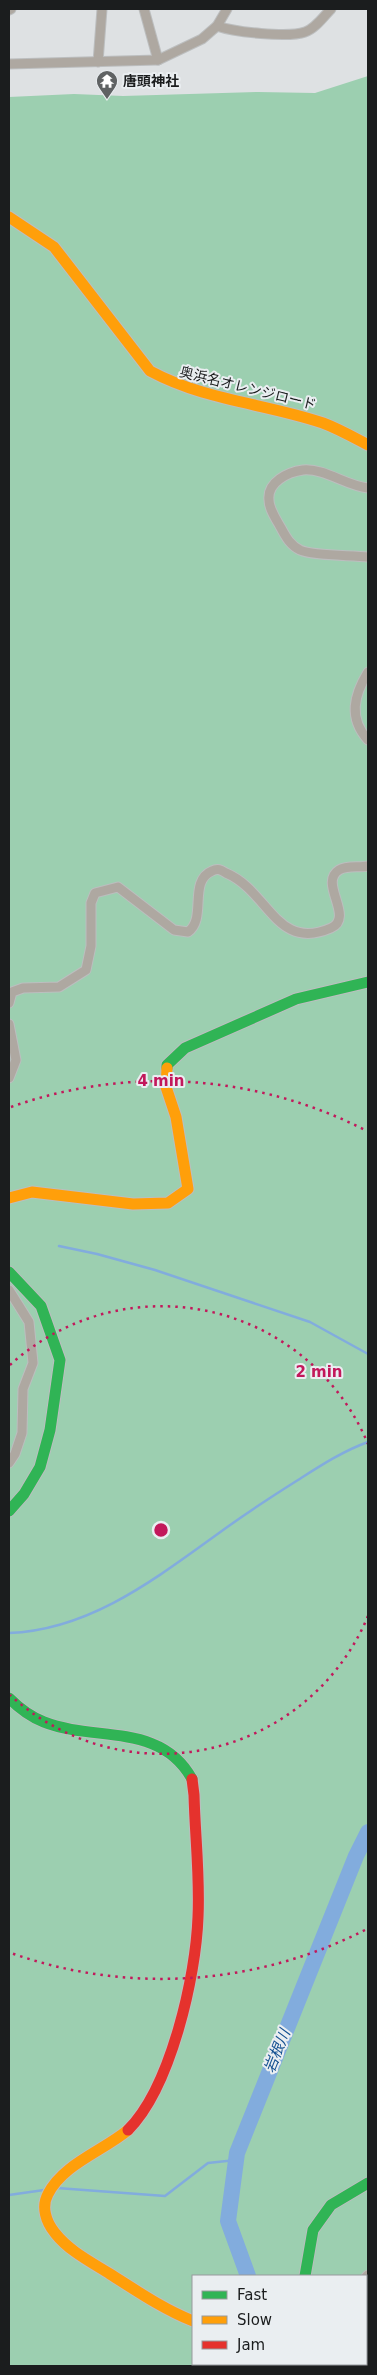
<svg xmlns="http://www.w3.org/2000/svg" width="377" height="2375" font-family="'DejaVu Sans','Noto Sans JP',sans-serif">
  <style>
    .forest { fill: #9ccfb0; fill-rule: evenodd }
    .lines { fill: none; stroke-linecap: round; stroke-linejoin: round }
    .stream { stroke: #82acdd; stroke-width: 2.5 }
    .river { stroke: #82acdd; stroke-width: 16 }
    .street-casing { stroke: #bcbebf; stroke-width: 11 }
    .fast-casing { stroke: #bcbebf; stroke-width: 13 }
    .slow-casing { stroke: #bcbebf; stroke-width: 13 }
    .jam-casing { stroke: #bcbebf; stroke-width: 13 }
    .street { stroke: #aea8a1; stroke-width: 9 }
    .fast { stroke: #30b455; stroke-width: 11 }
    .slow { stroke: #ff9f0a; stroke-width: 11 }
    .jam { stroke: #e5322d; stroke-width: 11 }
    .ring { fill: none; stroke: #c2185b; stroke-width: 2.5; stroke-dasharray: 2.5 5 }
    .labels { text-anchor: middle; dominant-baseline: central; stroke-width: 4; stroke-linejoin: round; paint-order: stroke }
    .poi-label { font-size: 14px; font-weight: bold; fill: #1b1d1e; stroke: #eaeef1; text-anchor: start }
    .street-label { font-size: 14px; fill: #1b1d1e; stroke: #eaeef1 }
    .water-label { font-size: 15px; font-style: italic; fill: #155191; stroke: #eaeef1 }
    .centre { fill: #c2185b; stroke: #eaeef1; stroke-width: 2.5 }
    .ring-label { font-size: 15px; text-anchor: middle; font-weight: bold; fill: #c2185b; stroke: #eaeef1; stroke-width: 4; stroke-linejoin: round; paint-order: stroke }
  </style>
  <rect width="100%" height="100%" fill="#dee1e3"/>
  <path class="forest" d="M368 76V2366H9V97L74 94 123 96 258 92 315 93ZM193 2276H366V2364H193Z"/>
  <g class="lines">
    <g class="stream">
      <path d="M59 1246 97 1254 155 1270 310 1322 368 1354"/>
      <path d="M9 1633C90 1630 155 1579 219 1533 245 1514 271 1497 298 1480 320 1466 343 1451 368 1442"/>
      <path d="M57 2188 165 2196 208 2163 236 2160"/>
      <path d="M9 2195 44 2190"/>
    </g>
    <g class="river">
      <path d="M248 2276 228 2221 237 2153 356 1856 368 1832"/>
      <path d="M328 2364 330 2366"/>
    </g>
    <g class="street-casing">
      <g id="street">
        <path d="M144 9 158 60"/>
        <path d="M9 10 11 9"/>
        <path d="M217 26C234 32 288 38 305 32 315 29 324 16 331 9"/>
        <path d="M98 62 102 9"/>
        <path d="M9 64 158 60 202 39 217 26 227 9"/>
        <path d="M368 488C346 486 325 468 303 470 288 472 267 482 269 500 269 509 276 519 281 528 286 537 290 545 300 550 313 556 352 555 368 557"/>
        <path d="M368 672C354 695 348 718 368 740"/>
        <path d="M9 1003 12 992 23 988 59 987 86 970 91 946V903L95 893 118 887 174 930 188 932C207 919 188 881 212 871 218 868 221 870 226 873 269 891 276 952 331 928 355 917 318 883 339 870 347 865 359 868 368 866"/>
        <path d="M9 1024 16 1060 9 1078"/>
        <path d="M9 1290 29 1322 33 1363 23 1389 22 1433 15 1454 9 1463"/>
        <path d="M366 2277 368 2275"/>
        <path d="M366 2309 368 2312"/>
      </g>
    </g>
    <g class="fast-casing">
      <g id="fast">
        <path d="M167 1068V1065L185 1048 296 999 368 982"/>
        <path d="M9 1272 41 1306 60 1360 50 1430 40 1467 24 1494 9 1511"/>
        <path d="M9 1698C19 1708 31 1717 44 1722 95 1742 161 1722 192 1779"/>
        <path d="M305 2276 313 2230 331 2205 368 2183"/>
      </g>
    </g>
    <g class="slow-casing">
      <g id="slow">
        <path d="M9 217 54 247 150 371C206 401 264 403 323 423 339 429 353 437 368 445"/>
        <path d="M9 1198 32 1192 133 1204 168 1203 188 1189 176 1117 166 1087 167 1068"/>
        <path d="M128 2130C103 2151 63 2164 48 2194 41 2207 46 2222 55 2233 69 2251 91 2262 110 2274 137 2291 163 2309 193 2321"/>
      </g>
    </g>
    <g class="jam-casing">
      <path id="jam" d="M128 2130C171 2087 196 1976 198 1917 200 1876 195 1835 194 1795L192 1779"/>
    </g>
    <use href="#street" class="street"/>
    <use href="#fast" class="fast"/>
    <use href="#slow" class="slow"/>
    <use href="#jam" class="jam"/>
  </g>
  <g class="ring">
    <path d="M368 1616A224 224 0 0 1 10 1695M10 1365A224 224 0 0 1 368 1444"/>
    <path d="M365 1930A449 449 0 0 1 11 1953M11 1107A449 449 0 0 1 365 1130"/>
  </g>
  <defs>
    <g id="temple-pin" transform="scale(1.125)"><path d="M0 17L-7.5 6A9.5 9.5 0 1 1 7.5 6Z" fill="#5f6263" stroke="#eaeef1"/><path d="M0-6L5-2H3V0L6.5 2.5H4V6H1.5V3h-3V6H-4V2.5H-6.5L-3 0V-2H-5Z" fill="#fff"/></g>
  </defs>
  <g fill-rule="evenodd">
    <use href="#temple-pin" x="107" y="81"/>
  </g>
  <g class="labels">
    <g class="poi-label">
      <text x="123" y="81">唐頭神社</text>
    </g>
    <g class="street-label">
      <text transform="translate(248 388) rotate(14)">奥浜名オレンジロード</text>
    </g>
    <g class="water-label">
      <text transform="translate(277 2051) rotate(-68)">岩根川</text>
    </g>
  </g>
  <circle cx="161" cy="1530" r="8" class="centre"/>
  <g class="ring-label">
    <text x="161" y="1086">4 min</text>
    <text x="319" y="1377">2 min</text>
  </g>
  <rect width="377" height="2375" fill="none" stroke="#1b1d1e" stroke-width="20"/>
  <rect x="192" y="2275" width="175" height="90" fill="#eaeef1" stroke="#979a9d"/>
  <rect x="202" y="2291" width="25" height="8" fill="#30b455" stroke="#979a9d"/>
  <text x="237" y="2300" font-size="15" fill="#1b1d1e">Fast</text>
  <rect x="202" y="2316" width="25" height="8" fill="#ff9f0a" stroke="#979a9d"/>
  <text x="237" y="2325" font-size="15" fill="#1b1d1e">Slow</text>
  <rect x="202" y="2341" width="25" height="8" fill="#e5322d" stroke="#979a9d"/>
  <text x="237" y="2350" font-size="15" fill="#1b1d1e">Jam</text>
</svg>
